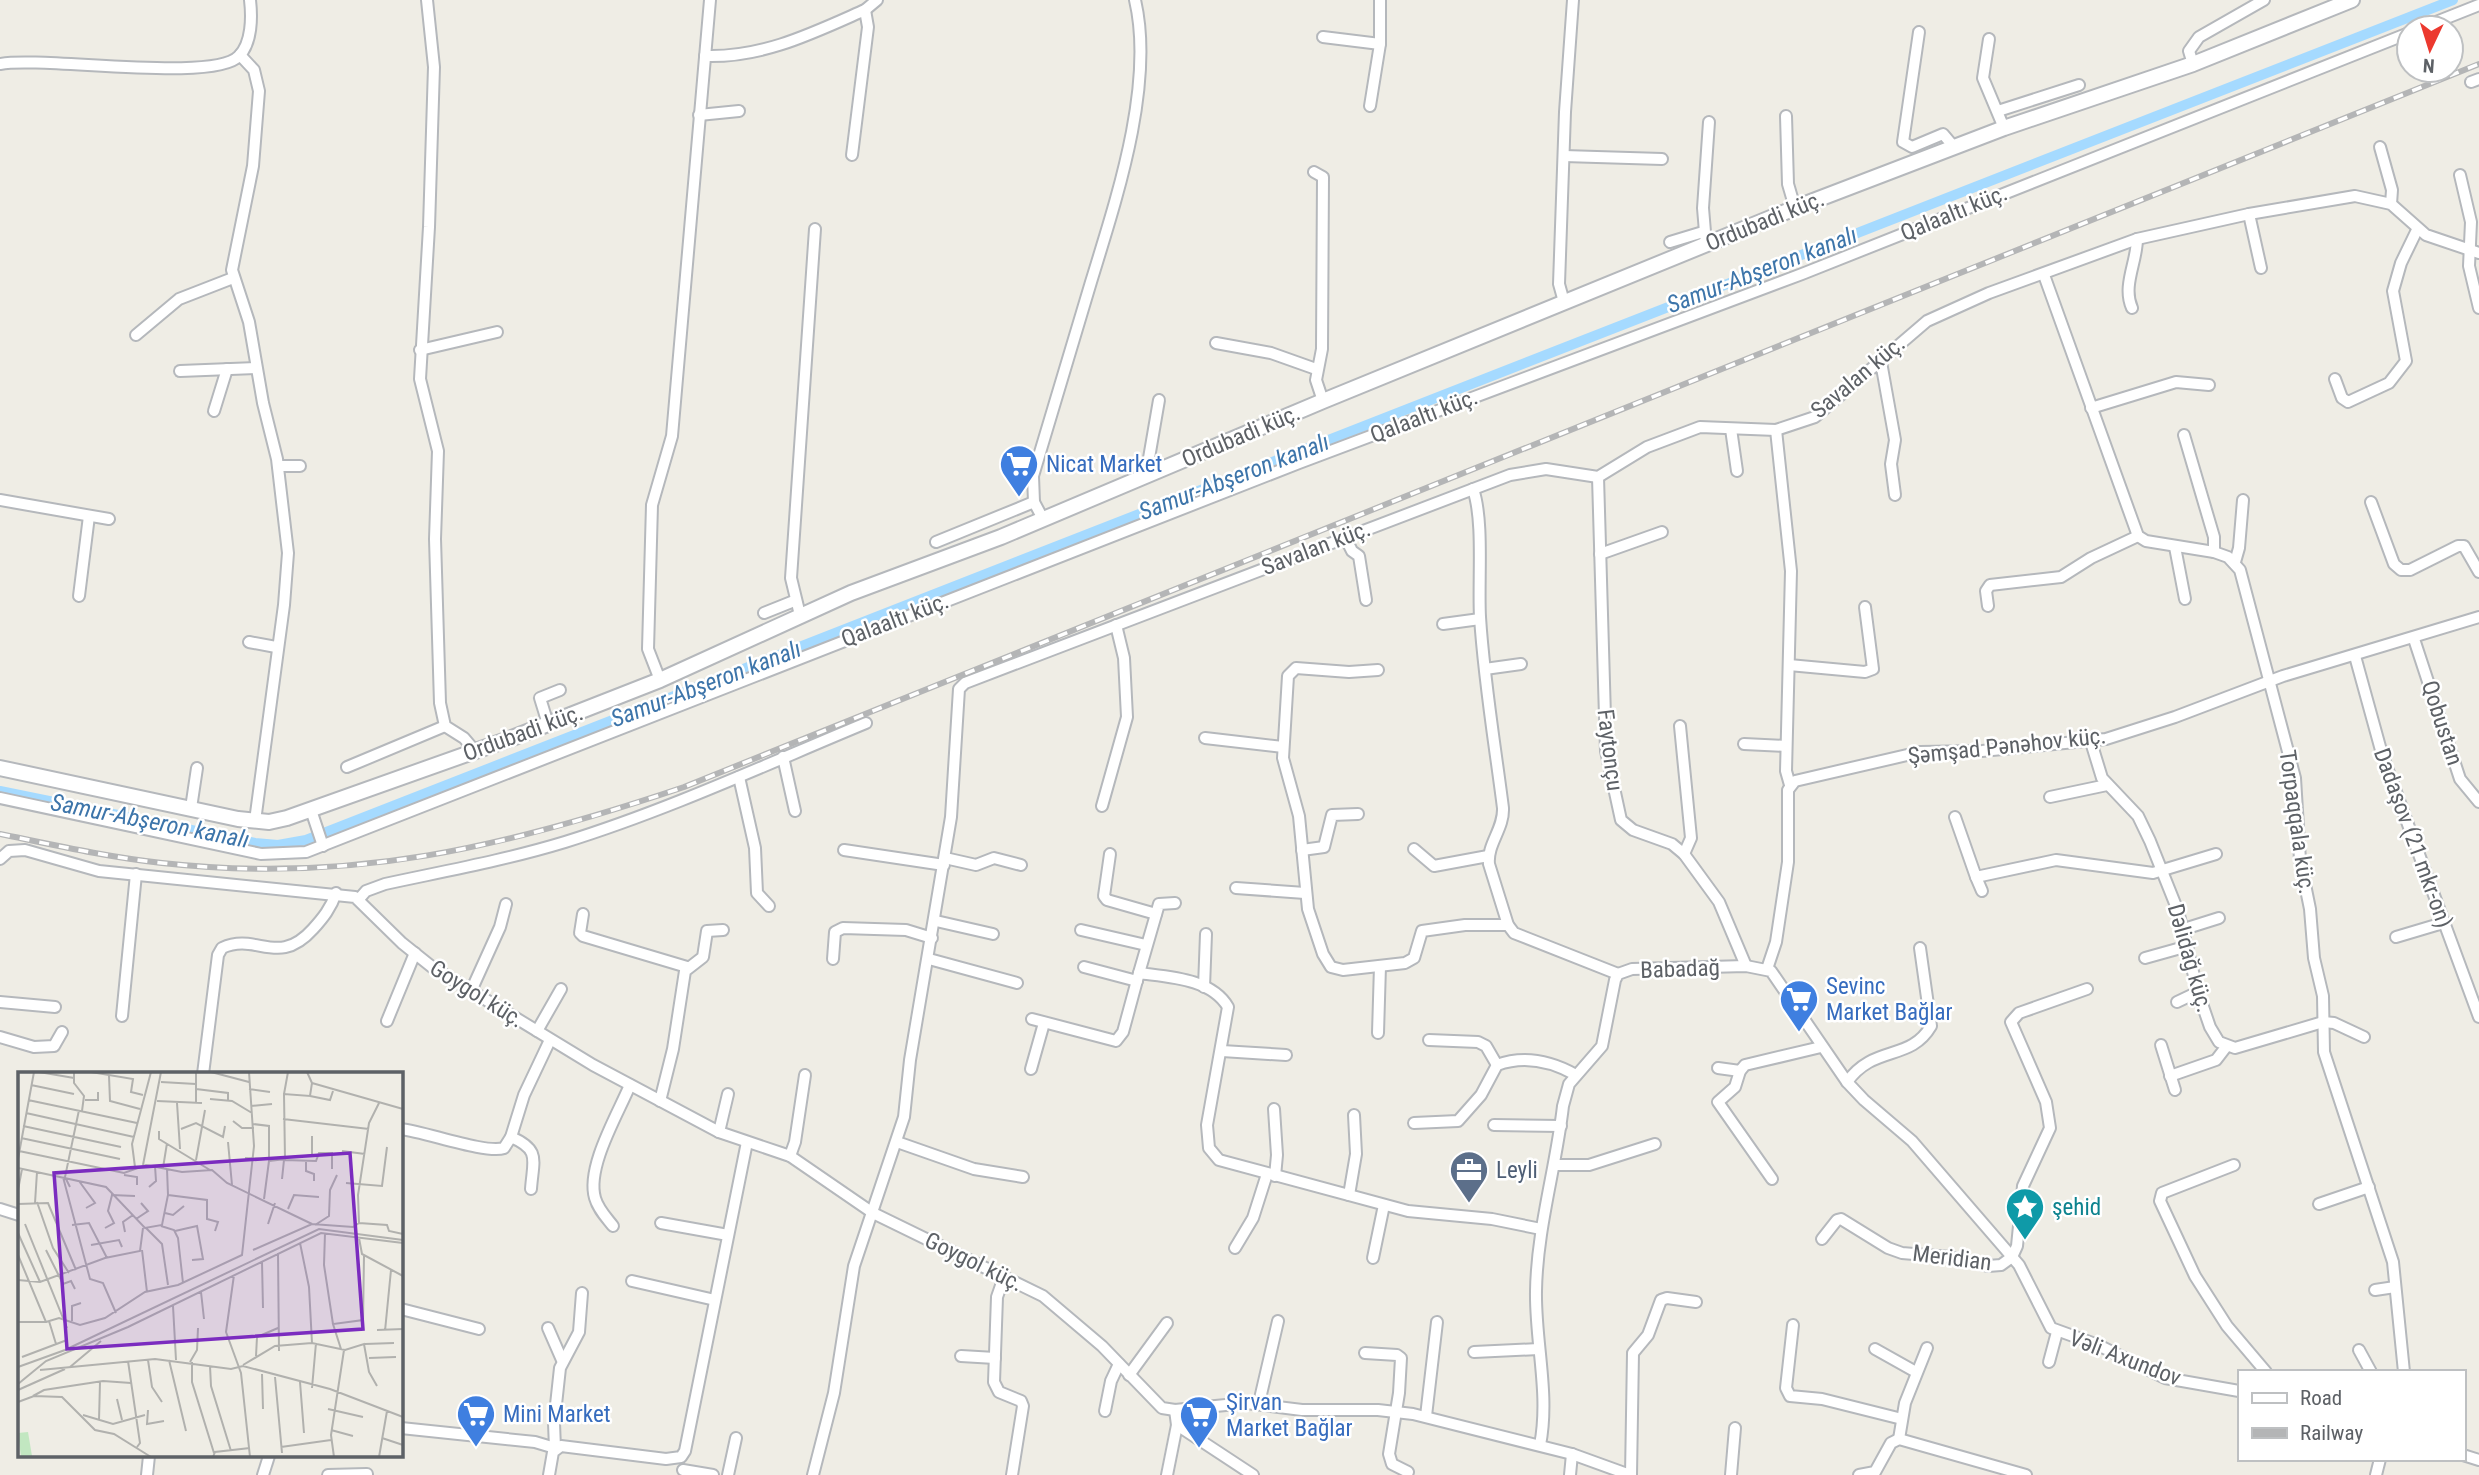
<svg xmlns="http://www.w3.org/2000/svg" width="2479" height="1475" font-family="'Roboto Condensed',sans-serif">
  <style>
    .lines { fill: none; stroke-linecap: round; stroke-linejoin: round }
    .canal { stroke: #a5daff; stroke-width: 10 }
    .minor-casing { stroke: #b5b8bc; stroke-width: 14 }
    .tertiary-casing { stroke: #b5b8bc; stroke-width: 18 }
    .minor { stroke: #fff; stroke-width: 10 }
    .tertiary { stroke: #fff; stroke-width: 14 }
    .rail-casing { stroke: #b4b5b6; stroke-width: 6 }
    .rail { stroke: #fff; stroke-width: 3.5; stroke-dasharray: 10; stroke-linecap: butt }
    .labels { text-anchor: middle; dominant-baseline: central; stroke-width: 5; stroke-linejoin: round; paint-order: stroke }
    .street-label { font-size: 23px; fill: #5d6166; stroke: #fff }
    .shop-label { font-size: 23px; fill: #366cbe; stroke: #fff; text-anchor: start }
    .service-label { font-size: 23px; fill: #4e5e75; stroke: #fff; text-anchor: start }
    .culture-label { font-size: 23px; fill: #0d838f; stroke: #fff; text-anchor: start }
    .water-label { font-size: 24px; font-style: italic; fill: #3d75aa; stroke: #fff }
    .inset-road { fill: none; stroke: #b1b1ae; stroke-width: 2 }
    .view { fill: #7b2cbf; fill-opacity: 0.15; stroke: #7b2cbf; stroke-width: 3.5 }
    .inset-edge { fill: none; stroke: #5d6166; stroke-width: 3.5 }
  </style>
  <rect width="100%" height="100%" fill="#efede5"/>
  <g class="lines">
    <path class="canal" d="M0 791 255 843 278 845 306 840 2453 0"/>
    <g class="minor-casing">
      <g id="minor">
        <path d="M427 0 434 67 429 227 420 379 438 451 435 539 440 703 445 726 464 738 475 751"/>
        <path d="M2421 28 2479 5"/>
        <path d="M1919 32 1903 142 1912 147 1943 134 1954 147"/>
        <path d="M1323 37 1380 44"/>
        <path d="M1989 39 1983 78 2004 128"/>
        <path d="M240 55 254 70 259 91 253 166 232 270 249 322 263 403 277 459 288 553 284 605 255 821"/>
        <path d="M705 56C763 58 813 33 865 10L877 0"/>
        <path d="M0 64C42 56 214 83 239 56 252 43 252 17 250 0"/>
        <path d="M2193 64 2189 51 2199 37 2264 0"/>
        <path d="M2471 82 2479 79"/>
        <path d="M1370 106 1380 44V0"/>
        <path d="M1998 111 2079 85"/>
        <path d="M699 115 739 111"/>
        <path d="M1786 116 1788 184 1795 208"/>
        <path d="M2380 147 2392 190 2391 204"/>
        <path d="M852 155 868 27 865 10"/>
        <path d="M1564 156 1662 159"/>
        <path d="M1314 172 1323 177 1322 349 1316 380 1323 401"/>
        <path d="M2460 175 2471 222 2469 266 2479 308"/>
        <path d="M2249 214 2261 268"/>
        <path d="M1670 242 1703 232"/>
        <path d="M1706 244 1703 208 1709 122"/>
        <path d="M2044 275 2138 536 2146 541 2214 552 2228 557 2240 570 2295 778 2300 860 2310 909 2314 958 2323 996 2324 1052 2393 1262 2404 1372"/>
        <path d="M1564 302 1559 284 1565 112 1573 0"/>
        <path d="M2132 308C2122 286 2137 262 2137 239"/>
        <path d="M136 335 179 299 233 278"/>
        <path d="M1216 343 1271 353 1316 369"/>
        <path d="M420 350 497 332"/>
        <path d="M1881 362 1895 440 1891 464 1895 495"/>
        <path d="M180 371 256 368"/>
        <path d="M2335 379 2342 398 2348 402 2389 383 2406 361 2393 291 2401 263 2417 230"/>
        <path d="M2091 408 2176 382 2209 385"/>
        <path d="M214 411 227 369"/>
        <path d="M1731 429 1737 471"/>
        <path d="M1776 430 1791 571 1786 771 1790 785"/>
        <path d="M2184 435 2214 537V552"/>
        <path d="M278 466H300"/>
        <path d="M1152 474 1149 458 1159 400"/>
        <path d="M1598 477 1606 751 1621 820 1633 830 1672 844 1684 854 1719 902 1746 966"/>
        <path d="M1473 489C1484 521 1478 580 1480 617 1484 681 1495 745 1503 808 1504 829 1487 844 1489 864L1508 925 1514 933 1618 974"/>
        <path d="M0 500 109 519"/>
        <path d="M2371 502 2394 564 2401 570H2410L2458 546H2464L2479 572"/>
        <path d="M1043 519 1034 502 1033 476C1052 411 1072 347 1091 282 1116 200 1155 85 1135 0"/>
        <path d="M1345 537 1352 551 1359 556 1366 600"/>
        <path d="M936 542 1034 502"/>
        <path d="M2175 547 2185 599"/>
        <path d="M1600 554 1662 532"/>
        <path d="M2235 562 2239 548 2243 500"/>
        <path d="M79 596 89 516"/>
        <path d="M1988 606 1986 591 1990 585 2061 577 2091 558 2138 536"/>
        <path d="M764 613 794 601"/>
        <path d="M800 615 791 578 815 229"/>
        <path d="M1443 624 1480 619"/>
        <path d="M2414 639 2460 779 2479 802"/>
        <path d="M249 642 276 647"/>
        <path d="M2355 656 2382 754 2479 1017"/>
        <path d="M1789 665 1865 672 1873 669 1865 607"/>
        <path d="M1485 669 1521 664"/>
        <path d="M1378 670 1349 672 1296 668 1288 676 1283 758 1299 816 1308 909 1323 954 1331 967 1343 970 1405 963 1414 958 1422 931 1465 925H1508"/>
        <path d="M660 680 648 649 652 505 672 436 710 0"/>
        <path d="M548 724 540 698 560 690"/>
        <path d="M1680 726 1691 838 1684 854"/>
        <path d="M1205 738 1283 747"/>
        <path d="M2091 742 2102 778 2138 816 2150 841 2178 911 2198 992 2210 1027 2219 1042 2235 1048 2323 1022 2334 1023 2364 1037"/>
        <path d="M1744 744 1786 746"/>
        <path d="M783 757 795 811"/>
        <path d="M347 767 445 726"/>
        <path d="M739 777 755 848 757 893 769 906"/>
        <path d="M2050 797 2107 785"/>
        <path d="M0 798 261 854 306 852 1299 463 1802 274 2409 33"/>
        <path d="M1102 806 1127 717 1124 658 1116 625"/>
        <path d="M191 808 197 768"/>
        <path d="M311 810 323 846"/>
        <path d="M1955 817 1976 877 2056 860 2153 873 2216 854"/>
        <path d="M1414 849 1434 866 1488 856"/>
        <path d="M844 850 944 865"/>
        <path d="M1302 850 1324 847 1332 815 1358 814"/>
        <path d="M1110 854 1104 896 1107 900 1156 914"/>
        <path d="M945 858 976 865 994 858 1021 865"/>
        <path d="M0 859 9 851 25 850 99 871 355 897 402 943 432 967 593 1065 719 1132 790 1156 873 1213 1043 1296 1102 1346 1162 1408 1175 1410 1246 1403 1302 1410H1378L1413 1414 1572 1454 1630 1475"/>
        <path d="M1976 877 1982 891"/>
        <path d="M1236 888 1305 893"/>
        <path d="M359 899 366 891 385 884C445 871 506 860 565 842 668 810 767 764 866 723"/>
        <path d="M1175 903 1159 904 1139 973C1168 977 1211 978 1228 1007L1207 1125 1209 1148 1219 1160 1408 1211 1492 1219 1541 1229"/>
        <path d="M583 914 580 933 583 936 687 967"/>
        <path d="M936 921 993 934"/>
        <path d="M2184 929 2219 918"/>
        <path d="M1081 930 1146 945"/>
        <path d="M2396 937 2443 923"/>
        <path d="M2145 958 2188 946"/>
        <path d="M833 959 835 932 843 928 906 930 932 938"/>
        <path d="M929 959 1017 983"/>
        <path d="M1084 967 1137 981"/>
        <path d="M1767 969 1776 942 1788 862V790L1795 781 1920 752 1982 751 2106 739 2175 717 2283 676 2479 617"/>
        <path d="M1204 987 1206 934"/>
        <path d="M471 991 500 927 506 904"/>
        <path d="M0 1002 55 1007"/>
        <path d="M2177 1002 2198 992"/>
        <path d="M122 1016 136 874"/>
        <path d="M1032 1019 1116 1041 1123 1032 1139 973"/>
        <path d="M387 1021 415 953"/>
        <path d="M537 1031 561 989"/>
        <path d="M1378 1033 1380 966"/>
        <path d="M0 1037 34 1047 54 1046 62 1032"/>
        <path d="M1429 1040 1478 1042 1486 1046 1497 1065"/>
        <path d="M2161 1045 2175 1090"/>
        <path d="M1222 1051 1286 1055"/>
        <path d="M1718 1068 1740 1071"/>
        <path d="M1031 1069 1044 1023"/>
        <path d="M203 1074 218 955 222 948C257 932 278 968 313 929 323 918 331 908 336 893"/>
        <path d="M2170 1076 2216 1060 2226 1047"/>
        <path d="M1847 1082C1874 1044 1910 1062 1931 1026L1920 948"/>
        <path d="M660 1101 673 1049 685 971 703 957 707 931 723 930"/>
        <path d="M1274 1109 1277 1155 1275 1176"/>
        <path d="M1414 1123 1458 1121 1481 1095 1497 1065C1524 1055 1551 1061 1576 1075"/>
        <path d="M1494 1125 1561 1126"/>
        <path d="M401 1129C426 1132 486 1154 504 1148L511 1137 524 1095 550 1040"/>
        <path d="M719 1132 728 1094"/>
        <path d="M511 1137C541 1150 533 1160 531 1189"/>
        <path d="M897 1142 974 1169 1023 1177"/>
        <path d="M790 1156 795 1142 805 1075"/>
        <path d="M1555 1165H1589L1655 1144"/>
        <path d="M2234 1165 2162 1193 2160 1201 2195 1276 2227 1326 2266 1372"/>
        <path d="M1772 1179 1718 1102 1735 1087 1740 1071 1745 1065 1821 1047"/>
        <path d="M1349 1195 1356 1154 1354 1115"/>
        <path d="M2319 1204 2369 1187"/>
        <path d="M0 1209 19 1215"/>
        <path d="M661 1223 728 1235"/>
        <path d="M613 1226C606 1217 598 1209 595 1198 586 1167 618 1114 630 1085"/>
        <path d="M1822 1239 1837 1220 1841 1219 1888 1248 1902 1253 1950 1257 1988 1266 2001 1265 2012 1257 2017 1246 2023 1186 2050 1128 2046 1102 2011 1022 2019 1013 2087 989"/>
        <path d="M1235 1248 1253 1218 1267 1174"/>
        <path d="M1373 1258 1384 1205"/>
        <path d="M1004 1277 997 1297 994 1382 999 1392 1021 1401 1023 1406 1012 1475"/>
        <path d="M632 1281 715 1300"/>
        <path d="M2375 1290 2395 1287"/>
        <path d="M401 1309 479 1329"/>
        <path d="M1793 1325 1786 1388 1790 1396 1822 1399 1902 1419"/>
        <path d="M548 1328 562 1360"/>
        <path d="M1875 1349 1916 1372"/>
        <path d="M2359 1350 2371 1372"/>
        <path d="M1474 1352 1539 1349"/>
        <path d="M1365 1353 1397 1355 1401 1358 1399 1393 1389 1454 1392 1464 1408 1472"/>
        <path d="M961 1356 995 1358"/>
        <path d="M2049 1362 2057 1332"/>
        <path d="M1129 1375 1167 1323"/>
        <path d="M1259 1403 1278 1321"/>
        <path d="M1175 1410 1177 1425 1253 1475"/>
        <path d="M1105 1411 1111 1381 1119 1364"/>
        <path d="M1426 1416 1437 1322"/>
        <path d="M401 1428 535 1442 555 1448 554 1423 560 1368 579 1332 582 1293"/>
        <path d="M1899 1439 1905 1403 1927 1348"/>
        <path d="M1540 1445C1550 1394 1535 1342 1536 1291 1537 1228 1556 1168 1563 1106L1569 1084 1602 1046 1615 980 1618 974 1632 969 1746 966 1771 971 1847 1082 1864 1100 1912 1141 2019 1265 2051 1328 2098 1345 2165 1378 2239 1391"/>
        <path d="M2463 1455 2479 1460"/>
        <path d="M683 1470 713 1475"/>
        <path d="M147 1475 149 1456"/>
        <path d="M263 1475 269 1456"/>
        <path d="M328 1475 367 1474"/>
        <path d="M549 1475 553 1452 561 1446 666 1459 681 1457 685 1451 747 1142"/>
        <path d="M728 1475 736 1438"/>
        <path d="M813 1475 834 1393 854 1266 904 1117 910 1060 951 817 959 689 965 683 1510 475 1546 469 1598 477 1647 447 1700 427 1776 430 1815 417 1927 321 1989 293 2137 239 2249 214 2355 196 2391 204 2426 235 2479 253"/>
        <path d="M1167 1475 1177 1425"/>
        <path d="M1570 1475 1572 1454"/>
        <path d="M1631 1475 1633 1353 1648 1335 1661 1300 1667 1298 1696 1302"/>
        <path d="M1731 1475 1735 1428"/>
        <path d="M1859 1475 1875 1472 1891 1443 1899 1439 2026 1475"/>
        <path d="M2376 1475 2380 1459"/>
      </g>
    </g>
    <g class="tertiary-casing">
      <path id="tertiary" d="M0 768 238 819 269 822 287 818 512 738 660 680 851 593 1001 537 1323 401 1795 208 2004 128 2193 64 2352 0"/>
    </g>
    <use href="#minor" class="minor"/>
    <use href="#tertiary" class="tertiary"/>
    <g class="rail-casing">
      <path id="rail" d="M0 834C54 845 107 857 162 863 352 884 506 847 684 787L2479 64"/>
    </g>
    <use href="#rail" class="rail"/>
  </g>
  <defs>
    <g id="supermarket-pin" transform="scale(2.0125)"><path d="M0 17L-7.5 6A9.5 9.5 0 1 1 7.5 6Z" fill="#3f7fe0" stroke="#fff"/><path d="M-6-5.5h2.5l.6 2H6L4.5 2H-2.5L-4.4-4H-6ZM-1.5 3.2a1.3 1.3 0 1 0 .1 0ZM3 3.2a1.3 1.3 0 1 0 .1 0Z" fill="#fff"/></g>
    <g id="office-pin" transform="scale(2.0125)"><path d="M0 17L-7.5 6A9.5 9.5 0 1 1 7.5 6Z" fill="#5c6f8a" stroke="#fff"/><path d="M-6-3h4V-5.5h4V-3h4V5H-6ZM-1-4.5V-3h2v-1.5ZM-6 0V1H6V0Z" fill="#fff"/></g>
    <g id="sight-pin" transform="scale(2.0125)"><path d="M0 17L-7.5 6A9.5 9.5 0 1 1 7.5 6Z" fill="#0f9aa8" stroke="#fff"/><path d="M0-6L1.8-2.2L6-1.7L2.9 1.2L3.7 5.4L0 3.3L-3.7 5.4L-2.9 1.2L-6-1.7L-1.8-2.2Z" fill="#fff"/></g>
  </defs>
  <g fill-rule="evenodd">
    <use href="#supermarket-pin" x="1019" y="464"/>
    <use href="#supermarket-pin" x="1799" y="999"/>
    <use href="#office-pin" x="1469" y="1170"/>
    <use href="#sight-pin" x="2025" y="1207"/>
    <use href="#supermarket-pin" x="476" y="1414"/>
    <use href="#supermarket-pin" x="1199" y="1415"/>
  </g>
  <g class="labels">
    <g class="street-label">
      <text transform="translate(1954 213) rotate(-22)">Qalaaltı küç.</text>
      <text transform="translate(1765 221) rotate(-22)">Ordubadi küç.</text>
      <text transform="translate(1858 377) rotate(-40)">Savalan küç.</text>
      <text transform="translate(1424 416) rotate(-21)">Qalaaltı küç.</text>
      <text transform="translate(1241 436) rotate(-23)">Ordubadi küç.</text>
      <text transform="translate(1316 548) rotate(-21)">Savalan küç.</text>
      <text transform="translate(895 620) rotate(-21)">Qalaaltı küç.</text>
      <text transform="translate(2442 723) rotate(72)">Qobustan</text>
      <text transform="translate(523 733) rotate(-20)">Ordubadi küç.</text>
      <text transform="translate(2007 746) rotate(-6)">Şəmşad Pənəhov küç.</text>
      <text transform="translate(1610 750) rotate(83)">Faytonçu</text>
      <text transform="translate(2297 822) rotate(82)">Torpaqqala küç.</text>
      <text transform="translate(2413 838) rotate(70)">Dadaşov (21 mkr-on)</text>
      <text transform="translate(2190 958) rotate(74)">Dəlidağ küç.</text>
      <text transform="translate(1680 969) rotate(-2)">Babadağ</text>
      <text transform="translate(477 994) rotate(32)">Goygol küç.</text>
      <text transform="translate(1952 1258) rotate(7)">Meridian</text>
      <text transform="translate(974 1262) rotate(26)">Goygol küç.</text>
      <text transform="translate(2125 1358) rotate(21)">Vəli Axundov</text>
    </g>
    <g class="shop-label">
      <text x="1046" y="464">Nicat Market</text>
      <text x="1826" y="986">Sevinc<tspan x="1826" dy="26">Market Bağlar</tspan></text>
      <text x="1226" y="1402">Şirvan<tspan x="1226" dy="26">Market Bağlar</tspan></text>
      <text x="503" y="1414">Mini Market</text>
    </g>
    <g class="service-label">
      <text x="1496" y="1170">Leyli</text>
    </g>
    <g class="culture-label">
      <text x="2052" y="1207">şehid</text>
    </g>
    <g class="water-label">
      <text transform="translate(1762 270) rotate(-21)">Samur-Abşeron kanalı</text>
      <text transform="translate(1234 477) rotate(-21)">Samur-Abşeron kanalı</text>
      <text transform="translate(706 684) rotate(-21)">Samur-Abşeron kanalı</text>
      <text transform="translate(150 821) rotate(11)">Samur-Abşeron kanalı</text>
    </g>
  </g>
  <g transform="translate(18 1072)">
    <rect width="385" height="385" fill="#efede5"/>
    <path d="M10 360 14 384 3 385 0 361Z" fill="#c2e7c1"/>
    <path class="inset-road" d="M21 0 56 6M56 0V11L66 24 64 39M73 0 115 7 113 20 125 23M178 0V30M193 0 231 10M91 4 92 29 122 37M143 10 178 12M385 10V36M294 11 385 37M13 13 56 22M178 17 210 21V28M231 17 252 20M266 22 270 0M292 24 312 28 315 19M192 27 214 29 234 41M10 28 119 51M67 28H80V20M139 29 184 31M159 31 162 77M233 34 254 32M8 41 116 65M265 47 351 57M215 49 224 56H236M235 52 251 54V88M5 54 103 75M163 57 178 51 205 65 207 54M141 59V67L192 98M3 66 102 87M210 70 214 113M1 79 106 101 128 93 164 100 194 98 209 111 294 152M324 79 347 82M288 84 294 83V64M227 86 251 87M0 87 16 0M178 88 187 38M288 90V99L296 102V109M125 93 143 0M117 95 114 72 133 0M0 96 88 115 127 156 144 153 150 123 149 97M145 96 149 71M106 103 119 105V113M45 105 72 207 85 211 98 241M264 107 266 88 298 89 301 81H314V97M61 109 77 131 68 136M328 111 364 114 369 75M52 115 47 105 61 38M131 115 138 109 137 94M0 118 4 97M150 123 189 128V147L200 150 197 159M246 127 251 89 267 87 266 22 292 24 294 11 289 0M19 130 35 176 51 201M17 131 19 100M0 132 30 131 58 198M270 137 276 123 301 125M147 141 155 143 166 134M118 147 130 139 123 131M341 151 369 153 371 159 385 162M7 152 49 256M250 152 257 131M54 153 71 151 89 186M297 153 311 144 312 118 319 103M143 154 156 158 160 166 165 211M87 156 96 151 90 139 94 123 117 124M128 156 144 172 150 213M157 159 179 154 185 187 174 188M107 160 105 150 115 143M0 161 22 210M307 161 306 193 315 252M341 166 344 182 385 204M282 171 291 215 294 271M73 173 101 168 104 175M28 178 45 212 53 209 57 217M124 178 129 220M235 178 294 152 335 155 341 151 340 123 351 51 361 31M260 181 261 279M0 183 28 250H0M244 190 245 236M216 203 208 260 223 301 232 385M0 208 22 210 87 186 122 179 125 156M183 220 186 247M155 234 158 288M31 249 38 272M54 249V234L63 231M28 250 41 246 62 253 87 246 127 220 160 213 224 183 236 74 231 0M359 258 385 257M367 259 373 198M347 272 376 271M323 277 315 252 345 248 346 184M238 284 239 265 260 256M4 285 49 268M351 286 378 285M130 288 134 315 144 330M151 288 168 359M110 289 122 371 119 375M172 290 179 278 180 256M174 290V310L196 381M225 293 257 274 294 271 327 278 346 272 351 300 359 314M192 294 193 314 213 379M0 295 47 278 301 157 385 168M52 295 83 269M22 298 137 287 213 297 225 294 312 317 385 345M244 302 245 337M257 305 264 381M282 310 286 361M0 312 28 289 110 255 303 161 385 171M294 316 298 271M0 318 47 297M15 324 26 318 85 309 113 311M99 327 104 348M0 330 16 324 44 325 77 358 96 362 133 385M310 337 345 345M130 338 129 352 146 349M65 343 95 352 127 343M81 348 82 310M313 358 335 364M364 366 385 373M263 375 313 368M195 385 197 380 232 376M316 385 313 363 326 278M361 385 369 339"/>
    <path class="view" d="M332 81 345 257 49 277 36 101Z"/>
    <rect width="385" height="385" class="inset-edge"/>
  </g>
  <rect x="2238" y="1370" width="228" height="91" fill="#ffffff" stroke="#bec0c2" stroke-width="2"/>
  <rect x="2252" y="1393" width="35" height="10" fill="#ffffff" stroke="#bec0c2" stroke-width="2"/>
  <text x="2300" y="1405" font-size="21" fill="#5d6166">Road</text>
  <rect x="2252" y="1428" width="35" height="10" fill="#b4b5b6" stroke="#bec0c2" stroke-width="2"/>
  <text x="2300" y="1440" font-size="21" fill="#5d6166">Railway</text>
  <g transform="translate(2430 49) rotate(184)"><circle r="33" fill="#ffffff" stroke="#bec0c2" stroke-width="2"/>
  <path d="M0-5L12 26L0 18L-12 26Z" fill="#ec392f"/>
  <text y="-10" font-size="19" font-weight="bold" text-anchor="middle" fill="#5d6166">N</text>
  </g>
</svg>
